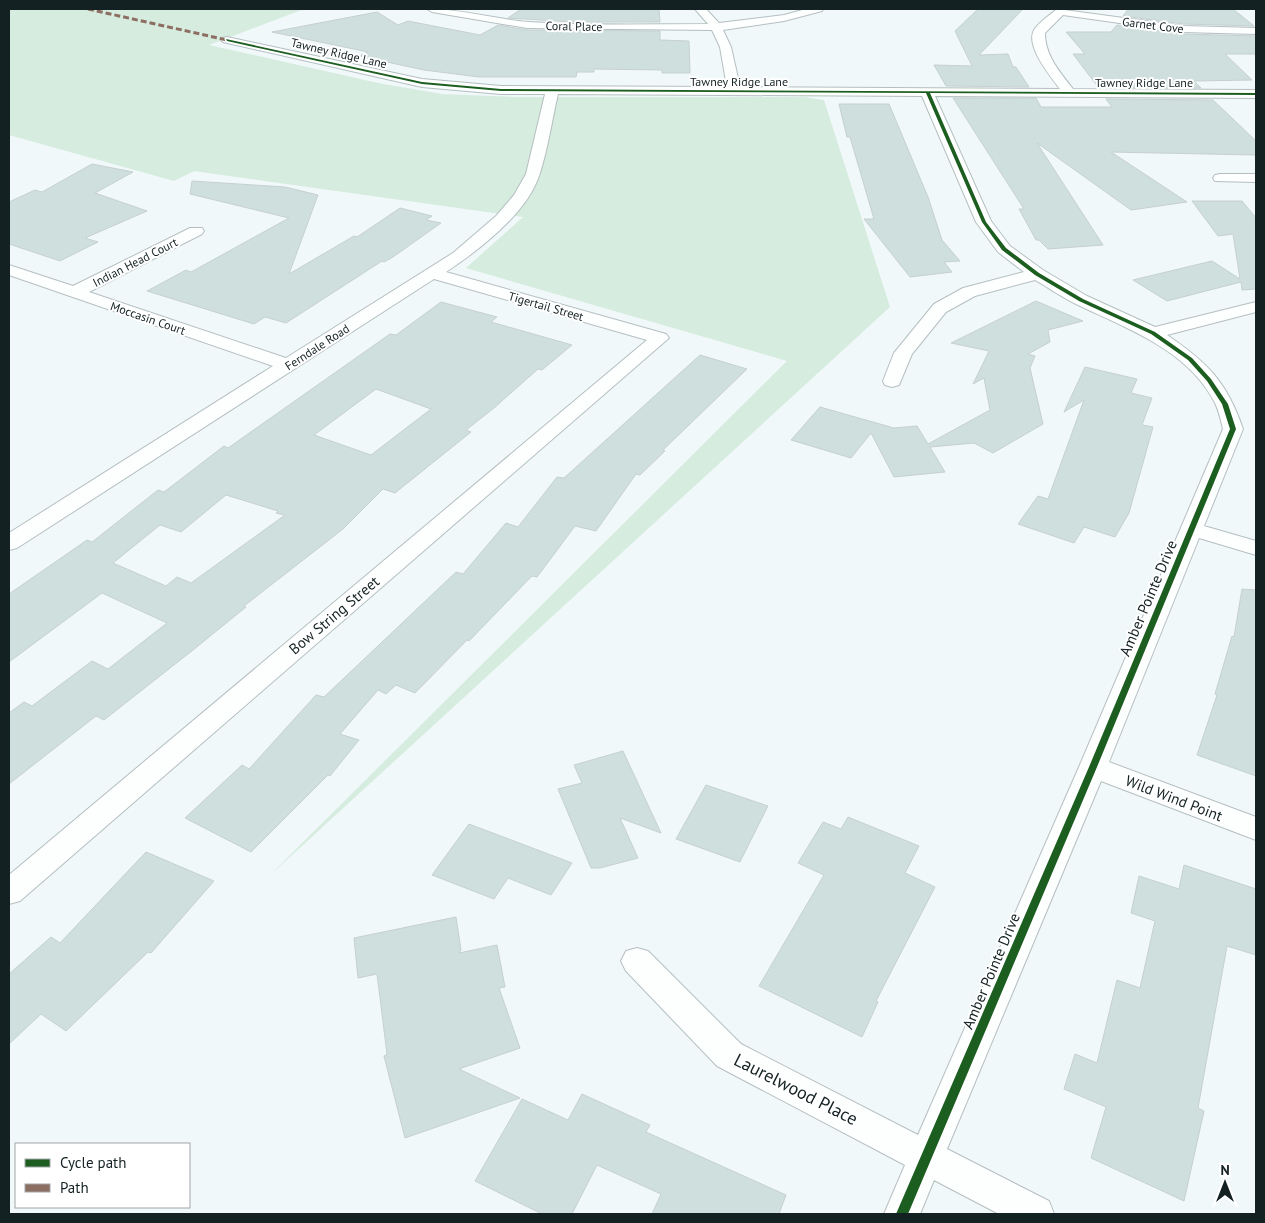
<svg xmlns="http://www.w3.org/2000/svg" width="1265" height="1223" font-family="'PT Sans',sans-serif">
  <style>
    .green { fill: #d6ecde }
    .building { fill: #cfdfdd; stroke: #c6d0cf; fill-rule: evenodd }
    .lines { fill: none; stroke-linecap: round; stroke-linejoin: round }
    .minor-casing { stroke: #b5bfc1; stroke-width: 2 }
    .minor { fill: #fdfefe; fill-rule: evenodd }
    .quiet { stroke: #8d6e63; stroke-width: 3; stroke-dasharray: 6 3; stroke-linecap: butt }
    .cycleway-casing { stroke: #fff; stroke-width: 3 }
    .cycleway { fill: #1b5e20; fill-rule: evenodd }
    .labels { text-anchor: middle; dominant-baseline: central; stroke-width: 4; stroke-linejoin: round; paint-order: stroke }
    .far-street-label { font-size: 12px; fill: #142123; stroke: #fff }
    .street-label { font-size: 15px; fill: #142123; stroke: #fff }
    .near-street-label { font-size: 18px; fill: #142123; stroke: #fff }
  </style>
  <rect width="100%" height="100%" fill="#f0f8fa"/>
  <path class="green" d="M9 9H304L209 45 378 83 442 94 514 97H804L824 100 890 307 268 877 787 361 466 268 523 217 194 171 174 181 9 135Z"/>
  <g class="building">
    <path d="M521 9H659L660 22H573L508 18Z"/>
    <path d="M978 9H1023L979 55 1008 54 1013 67H1016L1029 87 946 86 934 65 972 66 955 31Z"/>
    <path d="M1128 9H1233L1254 26 1183 24 1123 16Z"/>
    <path d="M377 12 398 25 408 21 480 35 498 25 527 30 660 31V40L689 41 690 73H662V70L594 69V72H577L576 77H479L424 70 359 56 368 52 272 32Z"/>
    <path d="M1117 25 1183 34 1256 36V54H1225L1252 80 1194 81 1201 88 1098 87 1073 54H1085L1066 32H1111Z"/>
    <path d="M953 98H1036L1041 107H1112L1106 99 1213 100 1256 141V155L1111 152 1187 202 1131 210 1037 143 1103 245 1048 249 1039 240H1036L1019 209H1024Z"/>
    <path d="M839 104H889L928 197 942 240 960 261 944 262 952 272 910 277 864 219H874L850 137H847Z"/>
    <path d="M92 164 133 172 95 193 147 211 85 238 98 242 60 261 9 244V202L35 190 42 192Z"/>
    <path d="M192 181 285 187 318 195 289 274 354 236 357 237 400 208 432 216 426 220 441 223 393 257 384 262 382 261 286 323 265 317 254 324 147 291 186 270 191 272 289 218 190 194Z"/>
    <path d="M1192 201H1242L1256 218V289L1242 290 1241 282 1167 301 1133 280 1212 261 1240 279 1233 234 1218 236Z"/>
    <path d="M1036 301 1083 321 1048 330 1050 342 1028 354 1035 356 1030 368 1043 424 993 453 974 443 930 447 945 472 894 477 871 433 851 458 791 440 820 407 894 428 917 426 928 444 990 410 984 378 973 384 989 351 951 343Z"/>
    <path d="M441 302 497 317 491 322 572 345 542 370 538 369 494 408 466 430 471 432 395 493 383 489 343 529 244 606 246 607 193 650 104 720 96 716 9 784V713L24 702 32 706 92 661 108 669 167 623 102 593 9 662V594L87 540 92 542 158 490 164 492 224 446 228 448 390 334 396 335ZM376 389 431 409 371 455 314 435ZM226 495 278 511 276 513 285 515 191 583 177 577 166 586 113 563 160 525 181 532Z"/>
    <path d="M700 355 747 369 663 450 665 451 640 475 636 474 596 531 575 526 537 577 532 576 469 641 467 640 415 693 396 685 386 694 378 690 340 734 359 740 330 776 328 775 251 852 185 818 242 765 249 769 316 695 324 697 456 572 463 574 506 523 518 527 557 477 564 478Z"/>
    <path d="M1085 367 1137 379 1131 393 1152 398 1142 425 1153 427 1129 513 1115 537 1084 527 1074 543 1018 524 1038 496 1048 499 1084 400 1064 412Z"/>
    <path d="M1242 589 1256 590V776L1197 755 1217 695 1215 694 1232 636 1234 637Z"/>
    <path d="M623 751 661 833 620 818 638 858 600 868H591L558 789 582 783 574 765Z"/>
    <path d="M706 785 768 806 740 862 676 839Z"/>
    <path d="M848 817 919 846 905 873 935 887 876 1001 878 1002 862 1037 759 986 824 875 798 863 823 822 841 829Z"/>
    <path d="M469 824 572 863 551 895 508 878 494 899 432 875Z"/>
    <path d="M146 852 214 881 151 953 148 952 66 1031 41 1014 9 1044V974L51 937 60 943Z"/>
    <path d="M1184 865 1256 889V955L1227 946 1198 1108 1204 1111 1184 1201 1091 1158 1106 1107 1064 1089 1075 1054 1097 1063 1117 980 1140 988 1155 921 1131 913 1139 876 1179 889Z"/>
    <path d="M456 917 461 950 459 953 497 945 505 987 499 988 520 1048 459 1069 520 1098 405 1138 384 1056 387 1054 377 974 358 978 354 938Z"/>
    <path d="M582 1094 650 1125 646 1132 786 1195 779 1214H652L661 1194 597 1165 572 1214H542L475 1181 522 1099 568 1120Z"/>
  </g>
  <g class="lines">
    <g class="minor-casing">
      <g id="minor">
        <path d="M427 9C461 9 494 19 529 22 588 26 648 24 708 24L695 9H706L719 23 784 15 806 9H823L822 11 784 21 723 30 731 47 740 87 1060 89C1051 77 1025 46 1034 30 1039 22 1050 15 1057 9L1183 26 1256 28V34L1183 32 1063 15 1045 33C1045 56 1060 72 1073 89L1256 90V98L935 96 991 221 1010 246 1043 270 1087 296 1155 327 1256 302V312L1167 335C1207 362 1227 382 1243 429L1204 526 1256 541V555L1199 538 1109 762 1256 817V840L1101 781 947 1149 1049 1201 1054 1214H999L934 1180 920 1214H884L905 1165 717 1066 626 971 621 961 626 951 637 948 648 951 741 1044 918 1135 1079 767 1223 429C1221 421 1219 411 1215 403 1188 350 1128 329 1078 305 1063 298 1049 288 1035 280L975 296 946 312 912 354 899 385 892 387 885 385 883 381 894 353 934 304 963 288 1024 272 998 252 976 222 922 96 558 94C552 120 548 148 540 173 528 213 479 250 446 272L666 334 669 338 20 901 9 904V875L647 340 434 279 17 548 9 550V533L273 366 9 275V265L73 286 190 228H202L204 231 202 234 89 292 286 358 453 253 496 216 514 195 526 174 545 94H501L422 87 227 43 223 42 221 40 223 38 227 37 422 79 501 86 727 87 720 47 712 30 527 28 432 12Z"/>
        <path d="M1220 174H1256V182L1215 181 1213 178 1215 175Z"/>
      </g>
    </g>
    <use href="#minor" class="minor"/>
    <path class="quiet" d="M88 9 227 40"/>
    <g class="cycleway-casing">
      <path id="cycleway" d="M226 39 422 82 501 89 1256 93V95L930 93 986 222 1006 248 1039 273 1083 299 1155 332 1192 358 1211 379 1228 404 1236 429 1097 767 908 1214H896L1089 767 1230 429 1222 404 1207 381 1188 360 1151 334 1079 301 1035 275 1002 250 982 222 926 93 501 91 422 84 227 41Z"/>
    </g>
    <use href="#cycleway" class="cycleway"/>
  </g>
  <g class="labels">
    <g class="far-street-label">
      <text transform="translate(1153 25) rotate(7)">Garnet Cove</text>
      <text transform="translate(574 26) rotate(1)">Coral Place</text>
      <text transform="translate(339 53) rotate(13)">Tawney Ridge Lane</text>
      <text x="739" y="81">Tawney Ridge Lane</text>
      <text x="1144" y="82">Tawney Ridge Lane</text>
      <text transform="translate(135 262) rotate(-27)">Indian Head Court</text>
      <text transform="translate(546 306) rotate(16)">Tigertail Street</text>
      <text transform="translate(148 318) rotate(19)">Moccasin Court</text>
      <text transform="translate(317 347) rotate(-33)">Ferndale Road</text>
    </g>
    <g class="street-label">
      <text transform="translate(1148 598) rotate(-67)">Amber Pointe Drive</text>
      <text transform="translate(334 615) rotate(-40)">Bow String Street</text>
      <text transform="translate(1174 798) rotate(21)">Wild Wind Point</text>
      <text transform="translate(991 971) rotate(-67)">Amber Pointe Drive</text>
    </g>
    <g class="near-street-label">
      <text transform="translate(796 1089) rotate(27)">Laurelwood Place</text>
    </g>
  </g>
  <rect width="1265" height="1223" fill="none" stroke="#142123" stroke-width="20"/>
  <rect x="15" y="1143" width="175" height="65" fill="#ffffff" stroke="#a1a6a7"/>
  <rect x="25" y="1159" width="25" height="8" fill="#1b5e20" stroke="#a1a6a7"/>
  <text x="60" y="1168" font-size="15" fill="#142123">Cycle path</text>
  <rect x="25" y="1184" width="25" height="8" fill="#8d6e63" stroke="#a1a6a7"/>
  <text x="60" y="1193" font-size="15" fill="#142123">Path</text>
  <g transform="translate(1225 1183)" stroke="#ffffff" stroke-width="4" paint-order="stroke">
  <path d="M0-4L9 19L0 12L-9 19Z" fill="#142123"/>
  <text y="-8" font-size="14" font-weight="bold" text-anchor="middle" fill="#142123">N</text>
  </g>
</svg>
